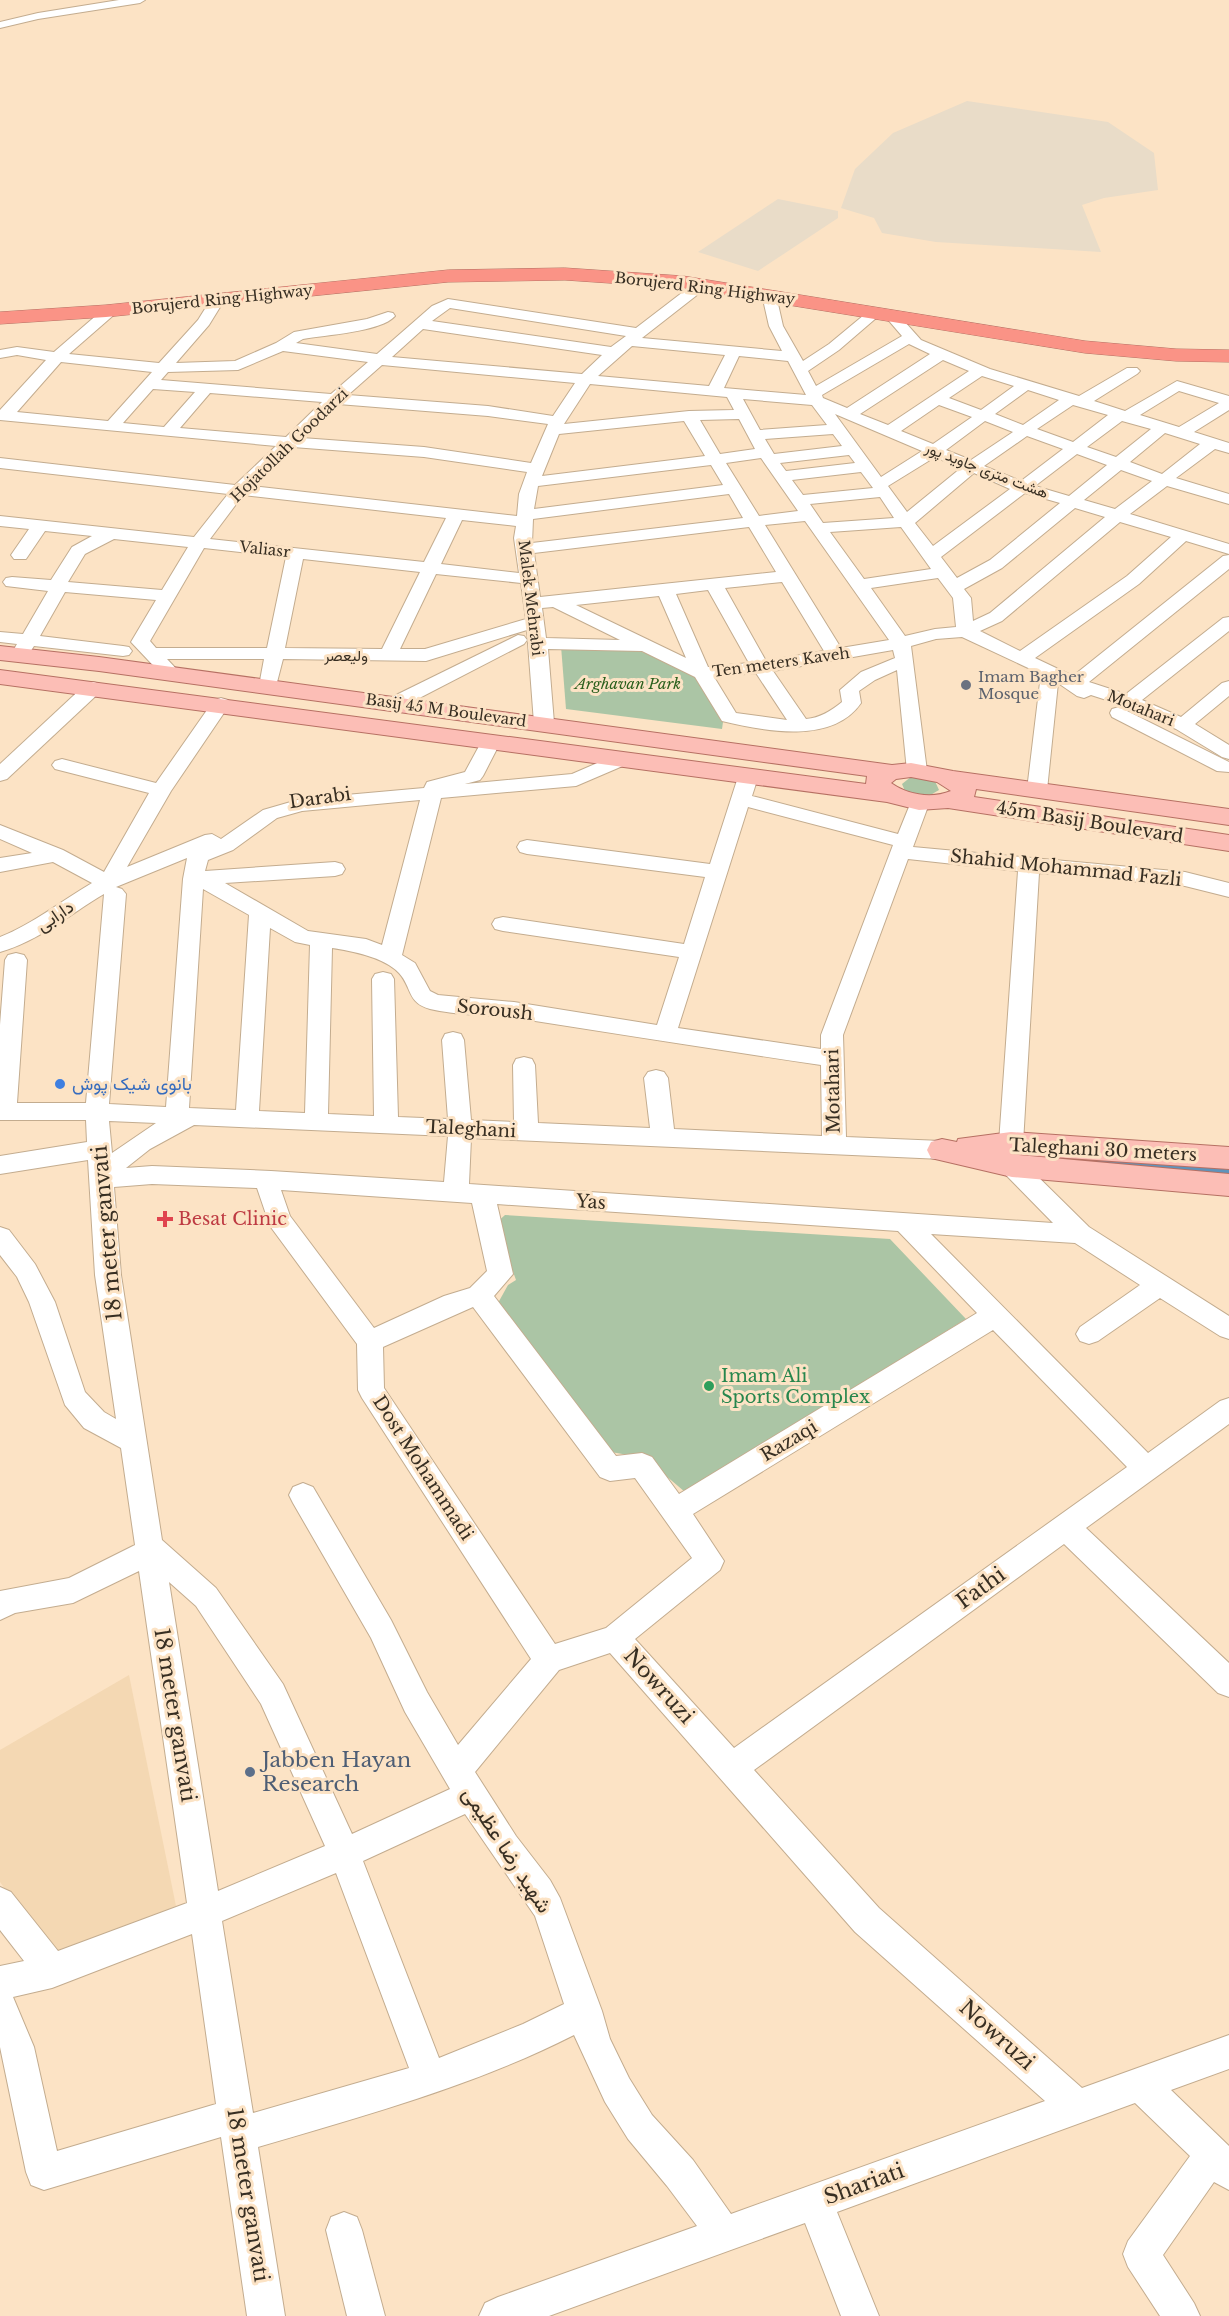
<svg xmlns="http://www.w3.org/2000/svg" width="1229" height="2316" font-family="'Libre Baskerville',Vazirmatn,serif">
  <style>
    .commercial { fill: #e9dcc8 }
    .built { fill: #f4d8b3 }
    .green { fill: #abc5a5 }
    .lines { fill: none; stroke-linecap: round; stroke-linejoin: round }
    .stream { stroke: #5e93bb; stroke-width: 7 }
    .minor-casing { stroke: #c3ac8f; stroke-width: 2 }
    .major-casing { stroke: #b67063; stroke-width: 2 }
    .highway-casing { stroke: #b67063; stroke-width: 1 }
    .minor { fill: #fff; fill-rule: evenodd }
    .major { fill: #fcbeb6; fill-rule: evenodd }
    .highway { fill: #fa9386; fill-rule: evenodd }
    .worship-dot { fill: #6b7280; stroke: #fce3c5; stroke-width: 2 }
    .shop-dot { fill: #3f7fe0; stroke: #fce3c5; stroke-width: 2 }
    .health-dot { fill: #e0444e; stroke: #fce3c5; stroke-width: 2 }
    .leisure-dot { fill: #2e9e5b; stroke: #fce3c5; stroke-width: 2 }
    .service-dot { fill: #5c6f8a; stroke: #fce3c5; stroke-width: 2 }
    .labels { text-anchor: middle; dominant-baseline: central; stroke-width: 6; stroke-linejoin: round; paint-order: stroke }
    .far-street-label { font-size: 15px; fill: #372e22; stroke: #fce3c5 }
    .far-worship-label { font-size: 15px; fill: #5b616d; stroke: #fce3c5; text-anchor: start }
    .far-park-label { font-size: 15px; font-style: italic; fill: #2c601e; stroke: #fce3c5 }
    .street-label { font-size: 18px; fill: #372e22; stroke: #fce3c5 }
    .shop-label { font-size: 18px; fill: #366cbe; stroke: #fce3c5; text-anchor: start }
    .health-label { font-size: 18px; fill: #be3a42; stroke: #fce3c5; text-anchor: start }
    .leisure-label { font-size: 18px; fill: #27864d; stroke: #fce3c5; text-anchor: start }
    .near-street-label { font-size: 21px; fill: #372e22; stroke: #fce3c5 }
    .near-service-label { font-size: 21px; fill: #4e5e75; stroke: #fce3c5; text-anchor: start }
  </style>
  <rect width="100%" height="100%" fill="#fce3c5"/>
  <g class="commercial">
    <path d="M967 101 1108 122 1154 153 1158 190 1104 198 1082 205 1101 252 936 242 882 233 874 218 841 208 855 169 893 133Z"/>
    <path d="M778 199 838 211V218L758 271 698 252Z"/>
  </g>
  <path class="built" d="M129 1675 176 1906 55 1960 0 1882V1750Z"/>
  <g class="green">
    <path d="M561 646 628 649 660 656 693 672 724 715 722 729 566 709Z"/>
    <path d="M912 776 934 779 939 790 927 797 905 791 902 784Z"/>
    <path d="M505 1215 890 1239 966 1319 685 1492 645 1458 611 1452 498 1303 508 1285 516 1280 496 1223Z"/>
  </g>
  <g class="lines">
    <path class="stream" d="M1053 1157 1229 1173"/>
    <g class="minor-casing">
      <g id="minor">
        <path d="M119 0H145L140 3 38 19 0 28V22L38 13Z"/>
        <path d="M701 281 706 282 708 285 706 288 642 338 782 351 769 326 762 295 769 291 776 295 783 326 803 361 829 344 870 310 875 309 882 313 839 350 808 371 816 386 902 336 884 315 891 311 896 312 921 340 990 369 1079 396 1127 368H1137L1140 371 1137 374 1094 401 1125 411 1177 381 1229 396V410L1194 432 1229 443V453L1215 449 1176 478 1229 494V504L1167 486 1130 514 1229 544V554L1186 541 1139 584 1035 658 1073 676 1223 556 1229 555V569L1089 682 1126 694 1223 618 1229 617V631L1142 700 1181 717 1222 683 1229 681V696L1195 724 1229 745V759L1222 757 1176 729 1122 705 1091 695 1084 698 1077 696 1058 683 1047 790 1044 794H1030L1027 790 1041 674 962 637 936 639 911 646 927 771 924 775H910L907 771 897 670 875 680 859 691 861 703C832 745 764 731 722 721L695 677 642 651 548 649 554 723 551 727H537L534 723 527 630 426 661 283 659 275 690H261L259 686 264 659H167L181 674 179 678H165L131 642 156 600 65 592 40 636 123 646 129 647 132 651 129 655 123 656 34 646 25 660H13L10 656 17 644 0 642V632L23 634 48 591 6 586 3 582 6 578 12 577 51 580 72 547 92 536 45 531 26 559H14L11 555 29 529 0 526V516L194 537 228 494 0 468V458L235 485 276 446 0 420V410L46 360 17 355 0 358V350L17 347 54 352 106 307 111 306 118 310 116 313 69 354 159 363 198 320 213 296 218 295 225 299 209 325 176 363 235 361 276 343 294 332 367 319 388 312 393 313 395 316C381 332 325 335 303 339L296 343 377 354 432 306 448 299 636 328 696 282ZM450 308 626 336 611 347 432 321ZM423 329 602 355 582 374 392 357ZM909 344 930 354 847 408 823 398 822 395ZM632 346 725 355 709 386 598 376ZM283 351 368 362 331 394 161 380 168 372 238 370ZM739 356 788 361 806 395 724 388ZM943 360 969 371 888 425 860 414ZM61 362 152 372 108 421 17 412ZM382 365 575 383 553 416 488 406 348 395ZM982 376 1014 386 981 410 949 398ZM590 384 727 397 734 410 689 411 564 424ZM153 389 195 392 164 427 123 423ZM1028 390 1059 400 1023 425 995 414ZM1179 391 1219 403 1179 427 1140 415ZM210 393 322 402 286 437 180 428ZM743 399 812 405 827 425 760 430ZM338 404 488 416 548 424 531 463 424 447 302 438ZM939 405 972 417 933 444 901 431ZM1073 405 1108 415 1073 442 1037 429ZM835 414 922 451 881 477ZM739 419 755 449 720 454 700 420ZM684 421 705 456 542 476 559 434ZM985 421 1013 432 971 460 946 450ZM1122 421 1151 429 1116 457 1087 447ZM1165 433 1200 444 1162 474 1130 462ZM833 434 842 446 774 454 765 439ZM1027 436 1063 449 1021 481 984 466ZM293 447 424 457 527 472 519 494 517 516 252 486ZM1077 454 1107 465 1069 496 1035 486ZM849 455 855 463 786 471 780 463ZM935 457 961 468 907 512 888 486ZM761 458 798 511 759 516 726 463ZM711 465 723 485 534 509 538 486ZM1121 470 1152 481 1115 509 1084 500ZM861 472 873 488 803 495 792 480ZM974 473 1010 489 933 546 915 523ZM1025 493 1060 503 990 560 957 578 941 557ZM729 494 743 518 532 543 533 519ZM243 495 446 518 424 562 210 539ZM880 497 894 518 823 523 810 504ZM1075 508 1105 517 990 613 973 621 971 598 964 589 1002 568ZM462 520 516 526 514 538 519 573 441 564ZM805 521 889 640 841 648 765 525ZM1120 522 1171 537 1127 576 1020 651 980 631 1002 621ZM749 527 776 572 540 597 534 553ZM901 527 931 569 864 579 830 532ZM114 539 188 547 162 590 68 582 85 554ZM204 548 286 557 267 648H156L150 641ZM303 559 420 572 382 649 285 648ZM436 574 521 583 526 619 425 649H400ZM938 578 953 598 956 627 935 629 905 636 871 588ZM782 582 824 651 766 661 725 588ZM708 590 749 663 708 667 676 594ZM659 596 686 658 576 605ZM553 607 620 640 546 638 542 608ZM893 650 895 658 861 672 840 690 842 702C831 711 820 718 806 719L773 671ZM756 673 787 720 736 713 714 677Z"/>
        <path d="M518 635 524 636 527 640 524 644 402 707H388L386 703 388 699Z"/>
        <path d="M93 682 100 684 102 688 100 692 7 779 0 781V764L86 684Z"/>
        <path d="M221 698 228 700 230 704 171 791 127 867 205 835 212 834 221 839 263 810 301 799 424 788 427 782 465 772 484 737H498L501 741 483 776 480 780 465 784 572 774 618 754H632L635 758 632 762 576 786 441 798 402 955 415 963 430 991 438 995 514 1002 657 1025 679 957 503 931 495 929 492 924 495 919 503 917 684 944 705 877 527 854 520 852 517 847 520 842 527 840 710 864 739 774 742 770H756L759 774 752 796 898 834 913 797 920 795 927 797 930 801 913 847 1185 872 1229 883V897L1185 886 1039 873 1023 1143 1019 1149 1011 1152 1003 1149 999 1143 1018 871 908 859 843 1035 846 1137 942 1141 950 1144 954 1150 950 1156 942 1159 471 1138 469 1184 1053 1223 1003 1172 1000 1166 1003 1160 1012 1157 1021 1160 1089 1227 1229 1316V1339L1220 1336 1160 1298 1098 1341 1089 1344 1080 1341 1076 1334 1080 1327 1140 1285 1075 1243 931 1234 1148 1453 1220 1401 1229 1398V1424L1086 1528 1229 1663V1697L1218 1693 1064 1544 754 1770 879 1908 1082 2088 1229 2035V2069L1171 2090 1229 2146V2190L1214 2182 1163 2255 1194 2303 1200 2316H1160L1128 2267 1123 2254 1128 2241 1190 2156 1135 2103 837 2212 879 2316H841L805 2223 549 2316H479L485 2303 498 2297 697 2226 667 2186 628 2139 605 2102 574 2035C474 2086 366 2115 258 2147L285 2316H247L221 2137 44 2190 31 2185 26 2172 0 2047V1966L24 1961 0 1930V1887L11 1892 58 1951 187 1903 139 1571 73 1603 15 1613 0 1620V1591L69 1578 135 1545 121 1448 84 1428 65 1405 29 1302 17 1277 0 1255V1227L9 1230 35 1264 55 1302 85 1392 104 1412 116 1419 95 1275 88 1160 0 1174V1156L87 1142 86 1120H0V1025L5 960 8 955 16 953 24 955 27 960 17 1103H86L104 894C70 914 39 941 0 952V937C33 924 61 901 92 883L53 862 0 872V858L32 853 0 839V825L63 850 104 872 149 793 55 769 52 765 55 761 62 759 156 783 214 700ZM420 800 382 945 366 939 308 931 225 883 335 876 342 874 345 869 342 864 335 862 205 871 208 860 233 850 277 818 302 811ZM748 807 893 845 821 1035V1049L678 1028ZM187 858 183 879 166 1107 109 1104 126 894 122 889 116 887ZM203 889 249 915 236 1110 189 1108ZM270 928 295 942 310 945 305 1113 259 1111ZM332 948C352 951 384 957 399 973 412 987 407 1003 430 1009 458 1016 488 1014 516 1018 618 1034 719 1050 821 1065L822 1136 674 1129 668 1078 664 1072 656 1070 648 1072 644 1078 650 1128 538 1123 535 1065 532 1059 524 1057 516 1059 513 1065 514 1122 471 1120 464 1040 461 1034 453 1032 445 1034 442 1040 448 1119 398 1117 394 979 391 974 383 972 375 974 372 979 374 1116 328 1114ZM109 1121 156 1123 112 1153ZM194 1125 448 1136 444 1182 271 1171 152 1166 126 1168 150 1149ZM152 1184 257 1188 270 1226 357 1344 358 1390 362 1398 531 1659 458 1745 427 1692 391 1620 313 1487 303 1483 293 1487 289 1495 293 1503 371 1638 405 1712 450 1789 352 1834 283 1684 216 1588 162 1540 121 1275 114 1187ZM281 1190 472 1203 487 1271 470 1288 444 1296 374 1328 290 1216ZM497 1204 898 1231 977 1313 679 1494 652 1457 642 1453 616 1456 494 1296 513 1274ZM473 1307 600 1477 610 1481 635 1478 692 1558 606 1628 555 1644 384 1388 383 1347ZM993 1330 1127 1467 734 1748 635 1639 720 1570 724 1561 693 1514ZM169 1582 196 1606 261 1704 325 1846 218 1891ZM610 1653 855 1932 1045 2101 731 2214 693 2160 652 2115 629 2078 610 2039 602 2011 560 1898 550 1880 516 1836 475 1772 559 1670ZM465 1814 535 1916 564 2004 523 2024 439 2058 363 1861ZM336 1873 409 2068 253 2113 222 1921ZM192 1934 216 2104 57 2151 34 2047 13 1997 52 1988Z"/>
        <path d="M1119 707 1229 762V772L1217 771 1112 717 1110 713 1112 709Z"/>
        <path d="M344 2212 357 2217 362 2230 385 2316H347L326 2230 331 2217Z"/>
      </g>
    </g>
    <g class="major-casing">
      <g id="major">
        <path d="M0 646 99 657 892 765 911 763 953 771 1229 809V825L976 789 974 797 1229 835V851L948 808 919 810 887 802 0 684V670L866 784 867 776 99 671 0 660ZM911 777 937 782 951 791C931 799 908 795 891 783L896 779Z"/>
        <path d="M1011 1132 1229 1147V1169L1009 1154 1229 1174V1196L1012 1177 931 1158 927 1150 931 1142 942 1139 957 1142 958 1139Z"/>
      </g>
    </g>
    <g class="highway-casing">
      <path id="highway" d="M565 268 683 276 1085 341 1176 349 1229 350V362L1176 361 1085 353 683 288 565 280 448 282 106 317 0 324V312L106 305 448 270Z"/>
    </g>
    <use href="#minor" class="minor"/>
    <use href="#major" class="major"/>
    <use href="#highway" class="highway"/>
  </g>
  <circle class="worship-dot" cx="966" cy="685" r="6"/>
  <circle class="shop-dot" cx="60" cy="1084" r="6"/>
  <path class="health-dot" d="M162 1210h6v6h6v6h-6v6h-6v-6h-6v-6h6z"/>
  <circle class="leisure-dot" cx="709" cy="1386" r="6"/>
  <circle class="service-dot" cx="250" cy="1772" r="6"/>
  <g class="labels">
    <g class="far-street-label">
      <text transform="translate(705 288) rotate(7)">Borujerd Ring Highway</text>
      <text transform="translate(222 299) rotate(-6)">Borujerd Ring Highway</text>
      <text transform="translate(289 445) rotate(-44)">Hojatollah Goodarzi</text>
      <text transform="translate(987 470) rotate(21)">هشت متری جاوید پور</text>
      <text transform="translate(265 549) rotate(6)">Valiasr</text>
      <text transform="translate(531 598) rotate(83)">Malek Mehrabi</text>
      <text x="346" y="655">ولیعصر</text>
      <text transform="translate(781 662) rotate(-8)">Ten meters Kaveh</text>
      <text transform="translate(1141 708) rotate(22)">Motahari</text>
      <text transform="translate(446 710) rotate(8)">Basij 45 M Boulevard</text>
    </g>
    <g class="far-worship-label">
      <text x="978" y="676">Imam Bagher<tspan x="978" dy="17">Mosque</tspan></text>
    </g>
    <g class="far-park-label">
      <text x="628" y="683">Arghavan Park</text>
    </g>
    <g class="street-label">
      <text transform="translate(320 798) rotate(-8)">Darabi</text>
      <text transform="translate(1090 822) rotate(9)">45m Basij Boulevard</text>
      <text transform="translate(1066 868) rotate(6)">Shahid Mohammad Fazli</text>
      <text transform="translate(55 916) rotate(-34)">دارابی</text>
      <text transform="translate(495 1010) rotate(6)">Soroush</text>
      <text transform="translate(833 1091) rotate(-91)">Motahari</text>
      <text transform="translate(471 1129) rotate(3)">Taleghani</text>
      <text transform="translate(1103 1150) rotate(3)">Taleghani 30 meters</text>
      <text transform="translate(591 1202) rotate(4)">Yas</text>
      <text transform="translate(789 1441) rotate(-31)">Razaqi</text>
      <text transform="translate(423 1468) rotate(57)">Dost Mohammadi</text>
    </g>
    <g class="shop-label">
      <text x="72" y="1084">بانوی شیک پوش</text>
    </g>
    <g class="health-label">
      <text x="178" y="1219">Besat Clinic</text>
    </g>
    <g class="leisure-label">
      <text x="721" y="1376">Imam Ali<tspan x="721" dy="21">Sports Complex</tspan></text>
    </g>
    <g class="near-street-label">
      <text transform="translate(107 1233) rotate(-95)">18 meter ganvati</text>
      <text transform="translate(981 1588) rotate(-36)">Fathi</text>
      <text transform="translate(659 1686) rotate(48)">Nowruzi</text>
      <text transform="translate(175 1715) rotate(81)">18 meter ganvati</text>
      <text transform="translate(507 1850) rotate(57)">شهید رضا عظیمی</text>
      <text transform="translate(997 2035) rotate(42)">Nowruzi</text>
      <text transform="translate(864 2184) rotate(-20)">Shariati</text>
      <text transform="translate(248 2195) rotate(81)">18 meter ganvati</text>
    </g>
    <g class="near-service-label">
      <text x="262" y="1760">Jabben Hayan<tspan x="262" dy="24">Research</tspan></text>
    </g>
  </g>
</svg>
